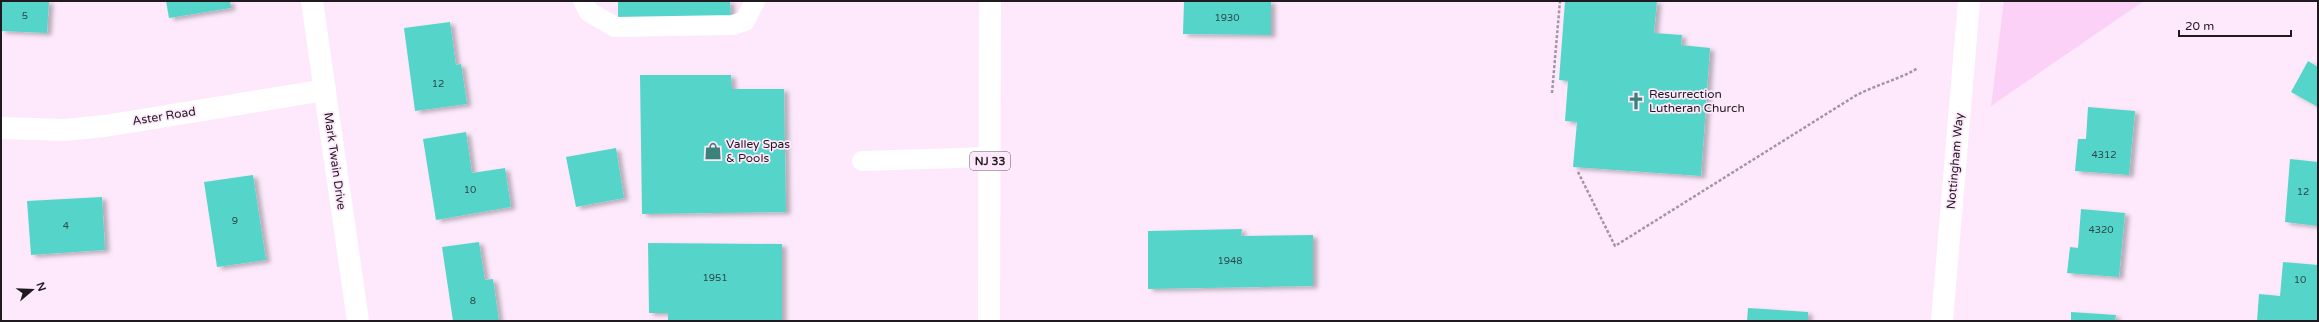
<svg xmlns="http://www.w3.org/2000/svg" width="2319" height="322" font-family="'Varela Round',sans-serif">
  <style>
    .green { fill: #fbd1f7 }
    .building { fill: #55d5c9; filter: url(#shadow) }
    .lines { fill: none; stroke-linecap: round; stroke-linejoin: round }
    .path { stroke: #a394a1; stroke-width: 2.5; stroke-dasharray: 3 2; stroke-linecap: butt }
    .service { stroke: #fff; stroke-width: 20 }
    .minor { stroke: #fff; stroke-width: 22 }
    .tertiary { stroke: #fff; stroke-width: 22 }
    .primary { stroke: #fff; stroke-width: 22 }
    .labels { text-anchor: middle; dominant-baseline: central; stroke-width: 3.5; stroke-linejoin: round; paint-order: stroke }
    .number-label { font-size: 10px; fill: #2e484a }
    .shield { fill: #fde9fb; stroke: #635762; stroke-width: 1 }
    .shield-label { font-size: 11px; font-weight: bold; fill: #211920 }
    .poi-label { font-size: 12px; fill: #211920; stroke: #fde9fb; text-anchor: start }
    .street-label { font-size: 12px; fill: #211920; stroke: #fde9fb }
  </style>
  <defs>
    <filter id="shadow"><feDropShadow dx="4.5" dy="2.5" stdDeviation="2" flood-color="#0004"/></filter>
  </defs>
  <rect width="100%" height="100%" fill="#fde9fb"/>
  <path class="green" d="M2004 1H2144L1991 106Z"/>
  <g class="building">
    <path d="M1 1H49L47 33 1 31Z"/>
    <path d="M166 1H230L231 8 169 18Z"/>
    <path d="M618 1H730L731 17 618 19Z"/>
    <path d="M1184 1H1271V35L1183 34Z"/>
    <path d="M1565 1H1657L1654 33 1682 35 1681 45 1710 48 1701 176 1573 167 1577 122 1565 121 1568 81 1559 80Z"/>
    <path d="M450 22 456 65 461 64 467 104 415 111 404 28Z"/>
    <path d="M2308 61 2318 67V107L2291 92Z"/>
    <path d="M640 75H731L732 89H784L786 212 642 214Z"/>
    <path d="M2088 107 2135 111 2129 175 2075 171 2078 139H2086Z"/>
    <path d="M466 132 472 173 505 168 511 207 436 220 423 139Z"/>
    <path d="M616 148 624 198 576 207 566 157Z"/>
    <path d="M2290 159 2318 162V226L2285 222Z"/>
    <path d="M253 175 266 260 217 267 204 182Z"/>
    <path d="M102 197 105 250 31 255 27 201Z"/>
    <path d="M2081 209 2125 213 2119 277 2067 273 2070 247 2078 248Z"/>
    <path d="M1242 229 1241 236 1313 235V286L1148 289V231Z"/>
    <path d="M479 242 485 280 493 279 499 321H453L442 247Z"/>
    <path d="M648 243 782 244V321H668V313H649Z"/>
    <path d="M2283 262 2318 265V321H2257L2259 294 2280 296Z"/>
    <path d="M1748 308 1808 312V321H1747Z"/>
    <path d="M2071 312 2116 315 2115 321H2071Z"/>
  </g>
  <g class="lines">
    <g class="path">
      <path d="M1552 93 1560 1"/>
      <path d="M1578 172 1615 246 1855 96C1875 85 1898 80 1918 68"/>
    </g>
    <g class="service">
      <path d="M583 1 589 12 615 27 733 25 745 21 755 1"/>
      <path d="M862 161 990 157"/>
    </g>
    <g class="minor">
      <path d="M312 1 358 321"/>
      <path d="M1 128 65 130 105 126 325 90"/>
    </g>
    <path class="tertiary" d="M1942 321 1969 1"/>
    <path class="primary" d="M989 321 990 1"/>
  </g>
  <defs>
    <g id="church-bare" transform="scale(1.38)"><path d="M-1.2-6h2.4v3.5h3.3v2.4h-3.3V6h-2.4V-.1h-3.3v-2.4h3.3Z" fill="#3b827b" stroke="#fde9fb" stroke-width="2.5" paint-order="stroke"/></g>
    <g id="shop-bare" transform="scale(1.38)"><path d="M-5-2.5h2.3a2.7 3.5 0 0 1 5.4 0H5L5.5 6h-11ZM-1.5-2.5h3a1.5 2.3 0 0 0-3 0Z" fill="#3b827b" stroke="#fde9fb" stroke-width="2.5" paint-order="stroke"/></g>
  </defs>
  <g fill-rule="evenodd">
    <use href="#church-bare" x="1636" y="101"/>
    <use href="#shop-bare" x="713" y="151"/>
  </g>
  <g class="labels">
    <g class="number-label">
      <text x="25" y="16">5</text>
      <text x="1227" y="18">1930</text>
      <text x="438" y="84">12</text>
      <text x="2104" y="155">4312</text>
      <text x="470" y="190">10</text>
      <text x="2303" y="192">12</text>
      <text x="235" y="221">9</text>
      <text x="66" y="226">4</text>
      <text x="2101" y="230">4320</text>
      <text x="1230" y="261">1948</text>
      <text x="715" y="278">1951</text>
      <text x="2300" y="280">10</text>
      <text x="473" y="301">8</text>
    </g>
    <rect class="shield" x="970" y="152" width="40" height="18" rx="3"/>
    <g class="shield-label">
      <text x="990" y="161">NJ 33</text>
    </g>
    <g class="poi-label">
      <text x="1649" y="94">Resurrection<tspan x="1649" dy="14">Lutheran Church</tspan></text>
      <text x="726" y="144">Valley Spas<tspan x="726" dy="14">&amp; Pools</tspan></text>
    </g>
    <g class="street-label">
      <text transform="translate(164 116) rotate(-9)">Aster Road</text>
      <text transform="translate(335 161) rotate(82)">Mark Twain Drive</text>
      <text transform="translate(1955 161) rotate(-85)">Nottingham Way</text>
    </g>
  </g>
  <rect width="2319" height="322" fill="none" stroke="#211920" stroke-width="4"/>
  <g transform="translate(32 290) rotate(71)" stroke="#fde9fb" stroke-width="3" paint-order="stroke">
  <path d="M0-3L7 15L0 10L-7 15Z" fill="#211920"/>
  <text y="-6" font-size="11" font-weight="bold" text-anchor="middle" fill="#211920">N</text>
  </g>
  <path d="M2179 30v6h112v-6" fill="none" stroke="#211920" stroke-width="2"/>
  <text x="2185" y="30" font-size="12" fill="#211920" stroke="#fde9fb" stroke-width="3" paint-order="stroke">20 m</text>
</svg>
